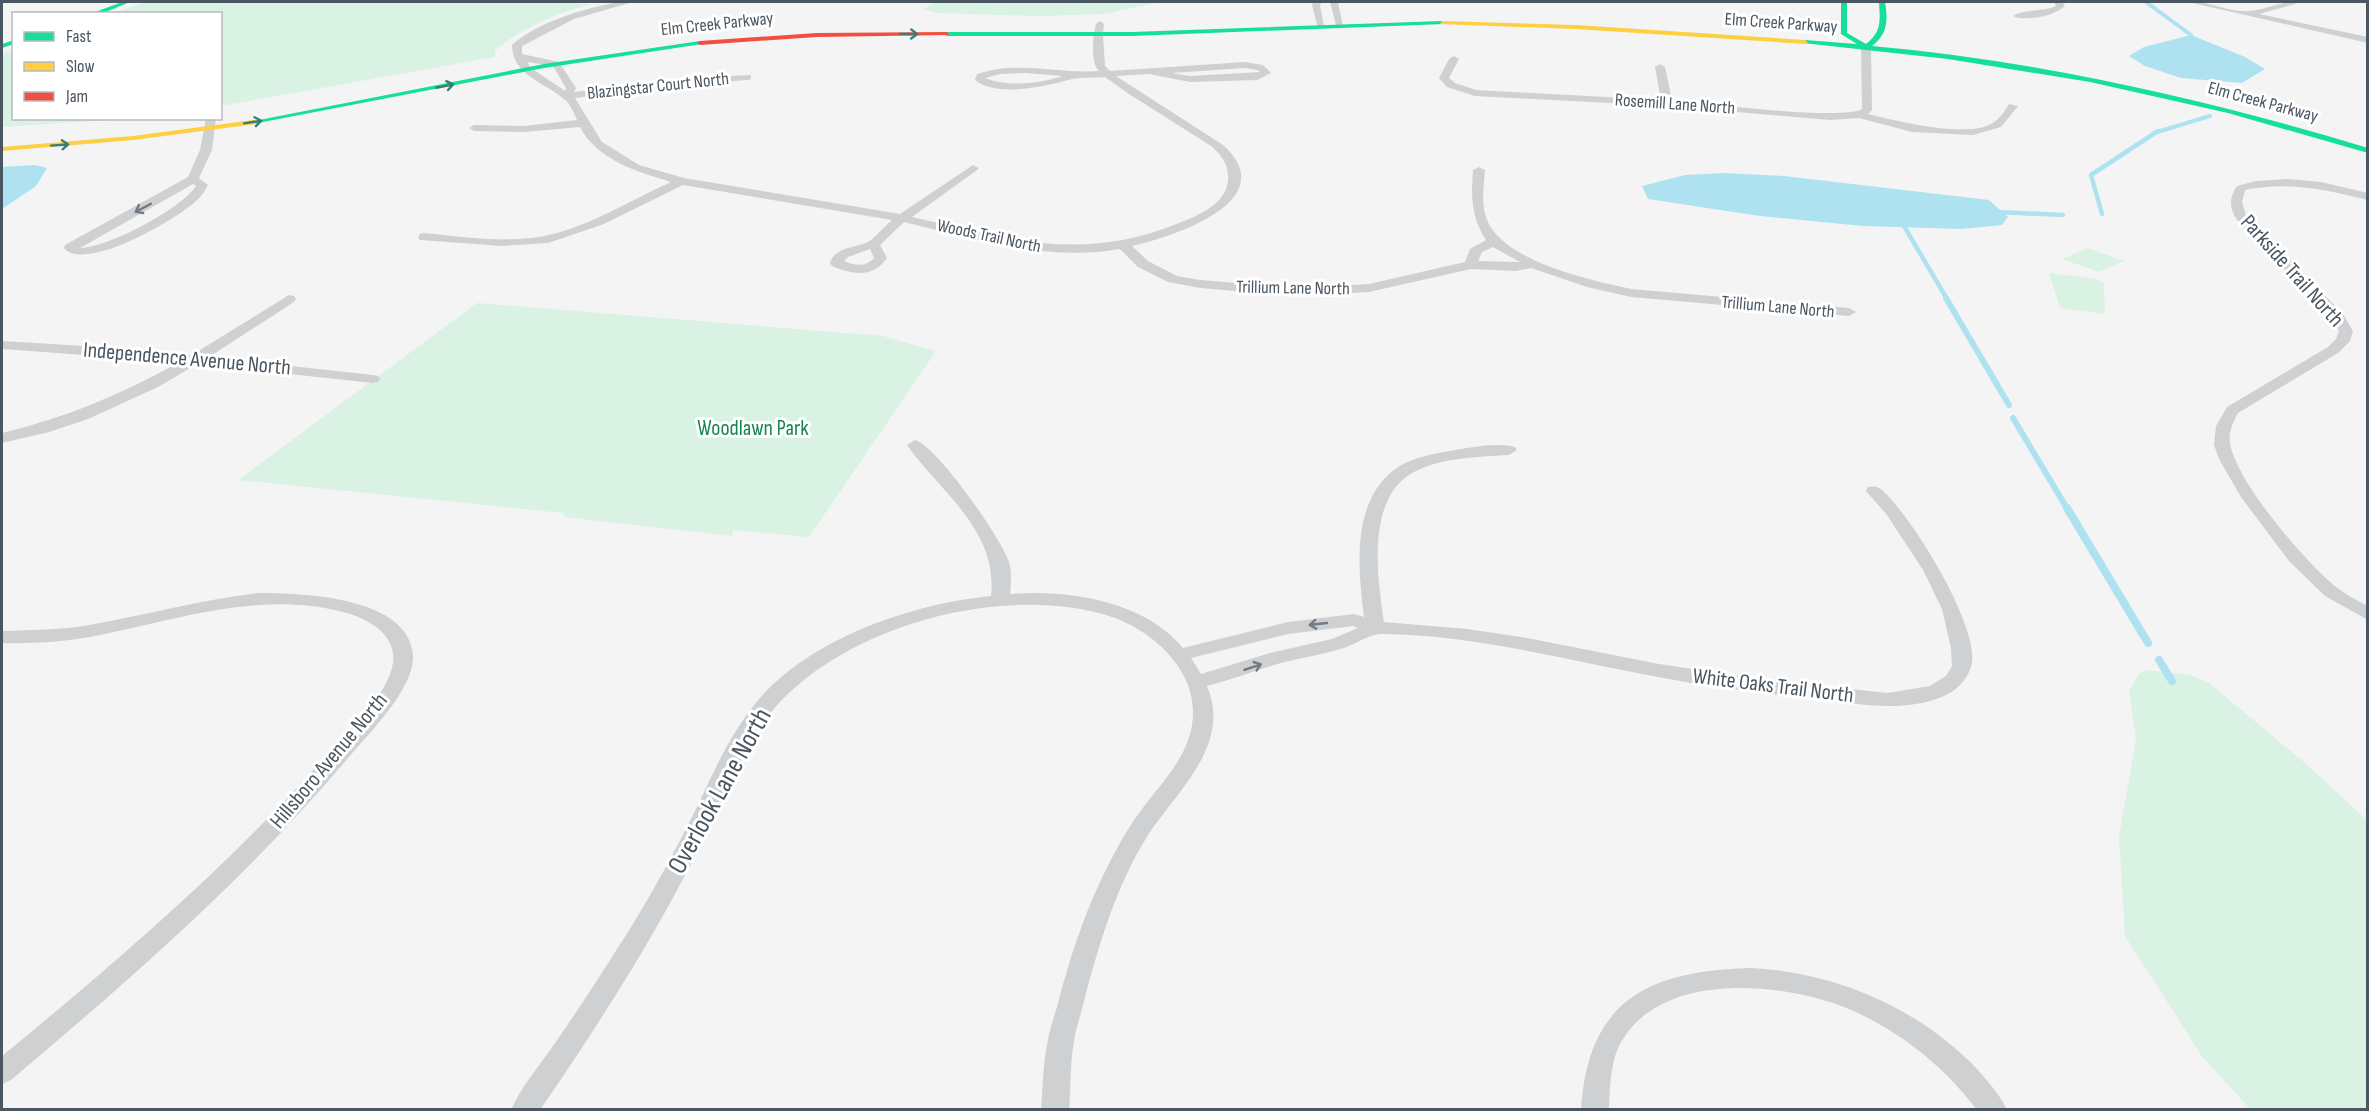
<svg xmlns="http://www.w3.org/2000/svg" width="2369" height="1111" font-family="'Sofia Sans Condensed',sans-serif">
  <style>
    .green { fill: #d9f2e3 }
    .water { fill: #aee2f0 }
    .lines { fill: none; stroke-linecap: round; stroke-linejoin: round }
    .stream-far3 { stroke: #aee2f0; stroke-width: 4 }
    .stream-far2 { stroke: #aee2f0; stroke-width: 4.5 }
    .stream-far1 { stroke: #aee2f0; stroke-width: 6 }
    .stream { stroke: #aee2f0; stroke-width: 8 }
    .street { fill: #ced0d2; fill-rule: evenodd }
    .fast { fill: #16e098; fill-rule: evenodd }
    .slow { fill: #ffcf43; fill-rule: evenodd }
    .jam { fill: #f24e42; fill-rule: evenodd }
    .oneway { stroke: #3a7f72 }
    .oneway2 { stroke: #727b83 }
    .labels { text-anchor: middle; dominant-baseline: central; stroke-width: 6; stroke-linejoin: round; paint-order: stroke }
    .far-street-label { font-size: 18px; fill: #4a5661; stroke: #fff }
    .street-label { font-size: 22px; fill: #4a5661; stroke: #fff }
    .park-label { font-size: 22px; fill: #17864f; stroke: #fff }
    .near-street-label { font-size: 27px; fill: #4a5661; stroke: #fff }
  </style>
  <rect width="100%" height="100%" fill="#f4f4f4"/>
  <g class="green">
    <path d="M146 2H553L593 4C563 10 517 30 495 51V57L221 106 220 14 113 13Z"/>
    <path d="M936 2H1160L1104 14 1039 16 938 13 924 9Z"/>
    <path d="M13 50 14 118 123 119 2 127V54Z"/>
    <path d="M2087 248 2124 261 2099 272 2062 259Z"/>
    <path d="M2049 273 2096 279 2104 283 2105 314 2060 308Z"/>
    <path d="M477 303 883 336 936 351 809 537 733 530 732 536 565 517 563 513 238 480Z"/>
    <path d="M2145 670 2190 675 2209 683 2305 763 2367 820V1109H2250L2201 1055 2125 936 2119 837 2136 738 2129 691 2138 675Z"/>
  </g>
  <g class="water">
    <path d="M2191 35 2245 57 2265 69 2242 83 2181 78 2145 66 2129 56 2144 47Z"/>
    <path d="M35 165 47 168 36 186 2 209V167Z"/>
    <path d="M1723 173 1784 176 1989 200 2008 217 2002 225 1962 229 1863 226 1760 216 1648 199 1642 186 1685 175Z"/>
  </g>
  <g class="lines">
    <g class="stream-far3">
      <path d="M2146 2 2191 35 2188 43"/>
      <path d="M2154 133 2210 116"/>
    </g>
    <g class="stream-far2">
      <path d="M1997 212 2063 215"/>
      <path d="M2102 214 2091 175 2158 131"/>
      <path d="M1897 220 1904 226 1947 299"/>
    </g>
    <g class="stream-far1">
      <path d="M1946 298 2009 405"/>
      <path d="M2013 418 2068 510"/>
    </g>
    <g class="stream">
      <path d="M2067 508 2148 643"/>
      <path d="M2159 660 2172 681"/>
    </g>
    <g class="street">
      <path d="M618 2H633L574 19 522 46V54L559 62 576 88 574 92 689 78 751 75V79L748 80 689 84 575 98 602 142 639 165 684 178 900 214 973 165 979 168 977 170 912 217C1011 239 1080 263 1179 223 1195 217 1220 206 1226 189 1232 172 1225 157 1211 146L1129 94 1105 77C1095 78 1082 77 1072 79 1047 86 997 98 975 80L977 74C1018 60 1058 74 1099 71 1090 62 1093 37 1096 24L1100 21 1104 24 1103 35 1105 66 1110 71 1245 62 1263 65 1271 73 1257 80 1190 82 1149 74 1116 76 1223 145C1285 201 1172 237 1132 246L1148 261 1177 276 1200 280 1297 288 1369 284 1465 262 1470 249 1486 240C1471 217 1471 197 1473 170L1479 167 1485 170C1484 185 1481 202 1486 217 1500 261 1590 280 1631 289L1849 308 1856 312 1849 316 1631 297 1587 287 1531 268 1516 271 1471 269 1369 292 1297 296 1200 288 1168 282 1138 267 1120 249C1046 262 976 239 904 222L880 245 887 258C873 278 853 275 832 266L830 263C836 245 858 249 871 240 878 234 885 226 892 220L683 185 604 224 548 243 502 246 420 240 418 237 420 234 424 233C465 237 508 244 549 235 592 225 631 200 671 182 638 172 597 160 580 127L524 132 474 131 469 128 474 125 524 126 577 120C574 113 571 105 565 100 547 83 512 76 512 45 537 22 586 8 618 2ZM527 62 553 66 566 88 565 91 531 68ZM1245 68 1257 70 1260 72 1190 76 1172 73ZM1026 73 1062 76C1039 84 1008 87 985 78L1000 74ZM1493 247 1520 262 1478 261 1482 252ZM870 249 874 258C866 267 855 266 844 261L848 257Z"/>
      <path d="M1314 2H1322L1320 5 1324 27 1317 25 1312 5Z"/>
      <path d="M1330 2H1338L1343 27 1336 25Z"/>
      <path d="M2054 2H2062L2065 5C2058 16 2023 22 2013 16 2024 9 2043 12 2056 6Z"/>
      <path d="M2188 2C2208 0 2229 13 2249 11 2265 10 2279 2 2296 2L2295 4 2259 14 2368 37V43Z"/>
      <path d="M1866 44 1871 47 1872 110 1868 114C1896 121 1965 138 1991 124 1999 120 2004 112 2009 104L2018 106 2001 127 1973 135 1912 132 1859 118 1830 120 1667 106 1475 96 1447 87 1439 78 1449 59 1454 56 1459 59 1449 78 1455 83 1476 90 1661 100 1655 67 1660 64 1665 67 1672 100C1703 103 1842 121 1862 109L1861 47Z"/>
      <path d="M206 118H216L212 150 199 178 208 185C205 190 202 196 197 200 178 219 85 273 64 248L65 245 188 177 200 150ZM193 184 196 186C181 209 107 248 80 248Z"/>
      <path d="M2288 179 2321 182 2368 193V200C2326 190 2288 181 2245 190L2242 202 2246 215 2343 314 2353 331 2350 341 2338 353 2238 413C2233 422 2228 433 2230 443 2236 481 2300 555 2329 581 2340 591 2354 599 2368 606V620L2325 596 2289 561 2241 497 2219 459 2214 445 2216 426 2227 407 2328 347 2336 339 2339 331 2332 319 2237 220C2229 207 2229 198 2237 186L2256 181Z"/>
      <path d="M289 295 294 296 296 299 294 302 209 357 373 375 378 376 380 379 378 382 373 383 197 364 158 387 88 419 49 432 2 443V433C65 418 122 394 180 362L2 349V341L134 349 192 355Z"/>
      <path d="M915 440C937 446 1001 538 1009 562 1012 572 1011 584 1010 594 1067 589 1145 601 1183 648L1288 622 1354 614 1364 617C1358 569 1351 503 1394 470 1409 458 1432 454 1450 451 1469 448 1496 442 1515 447L1517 450 1509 455C1479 457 1446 457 1418 470 1365 493 1377 576 1384 622L1467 629 1527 638 1659 664 1767 680 1888 693 1930 686 1946 676 1952 666 1951 648 1942 609 1923 570 1887 515 1866 491 1868 487C1874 486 1877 486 1882 490 1910 514 1983 630 1971 667 1967 680 1956 691 1944 696 1903 714 1856 703 1814 699 1762 693 1709 687 1658 677 1566 660 1475 635 1382 634 1371 633 1356 644 1344 648 1325 654 1305 657 1285 662 1259 669 1234 679 1207 686 1232 745 1177 791 1148 835 1116 886 1099 944 1084 1001 1081 1015 1076 1027 1074 1041 1070 1063 1071 1087 1069 1110H1041C1043 1086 1043 1062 1048 1040 1050 1026 1056 1013 1059 999 1070 958 1083 918 1101 880 1112 857 1124 834 1139 813 1163 780 1194 753 1193 710 1192 665 1148 628 1109 616 1003 583 845 625 773 710 755 731 743 757 731 782 715 814 701 846 684 877 642 957 592 1034 540 1110H511C521 1087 539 1066 553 1046 581 1006 607 965 633 924 655 888 675 851 694 813 711 778 727 740 751 709 802 641 909 604 991 596 998 530 941 493 907 445ZM1353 626 1358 628 1332 639 1270 653 1201 674 1191 658 1288 634Z"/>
      <path d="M258 593C300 593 410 596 413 656 414 687 374 728 354 751 252 873 133 977 11 1080L2 1084V1056C120 959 236 860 337 743 356 721 388 694 393 663 397 634 367 618 343 612 258 590 173 621 90 637 61 642 31 644 2 643V631C31 630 60 630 89 625 146 615 201 600 258 593Z"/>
      <path d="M1750 968C1834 972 1918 1007 1977 1069 1988 1082 2000 1094 2007 1110H1977C1945 1068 1906 1036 1858 1013 1794 983 1667 968 1623 1039 1610 1059 1610 1087 1609 1110H1581C1588 1000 1648 971 1750 968Z"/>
    </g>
    <g class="fast">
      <path d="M122 2H130L101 14H90Z"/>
      <path d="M1841 2H1847V33L1866 44C1882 32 1880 20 1879 2H1885C1888 20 1888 34 1872 46 2041 61 2206 99 2368 148V153L2228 113 2090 82 1948 59 1803 43 1805 40 1857 44 1841 34Z"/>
      <path d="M1442 21 1444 24 1132 36H947L944 34 947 32H1132Z"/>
      <path d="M14 40V44L2 48V44Z"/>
      <path d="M700 41 702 44 544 68 253 124 249 122 544 64Z"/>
    </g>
    <g class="slow">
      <path d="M1442 21 1576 25 1805 40 1808 42 1805 44 1576 29 1440 24Z"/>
      <path d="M253 120H256V124L133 140 2 151V147L133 136Z"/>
    </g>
    <path class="jam" d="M947 32 949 35 817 37 700 45 697 43 700 41 817 33Z"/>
  </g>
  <defs><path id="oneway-shaft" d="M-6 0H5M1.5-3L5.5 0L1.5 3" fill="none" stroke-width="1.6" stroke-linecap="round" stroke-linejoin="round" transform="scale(1.5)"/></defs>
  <g class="oneway">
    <use href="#oneway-shaft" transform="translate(909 34) rotate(1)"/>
    <use href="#oneway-shaft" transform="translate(445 86) rotate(-11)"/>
    <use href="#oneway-shaft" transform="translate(253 122) rotate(-9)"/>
    <use href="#oneway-shaft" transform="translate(60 145) rotate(-4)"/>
  </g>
  <g class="oneway2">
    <use href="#oneway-shaft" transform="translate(143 208) rotate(152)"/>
    <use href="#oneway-shaft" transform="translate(1318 624) rotate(174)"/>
    <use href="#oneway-shaft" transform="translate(1253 667) rotate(-19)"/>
  </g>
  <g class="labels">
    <g class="far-street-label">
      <text transform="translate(1781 23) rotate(4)">Elm Creek Parkway</text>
      <text transform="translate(717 24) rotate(-6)">Elm Creek Parkway</text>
      <text transform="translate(658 86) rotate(-6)">Blazingstar Court North</text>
      <text transform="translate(2263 102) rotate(15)">Elm Creek Parkway</text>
      <text transform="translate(1675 104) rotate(4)">Rosemill Lane North</text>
      <text transform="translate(989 236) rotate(12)">Woods Trail North</text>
      <text transform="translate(1293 288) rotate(1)">Trillium Lane North</text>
      <text transform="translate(1778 307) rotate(5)">Trillium Lane North</text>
    </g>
    <g class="street-label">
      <text transform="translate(2292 271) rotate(48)">Parkside Trail North</text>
      <text transform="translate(187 359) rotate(5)">Independence Avenue North</text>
      <text transform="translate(1773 686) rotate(7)">White Oaks Trail North</text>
      <text transform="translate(329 761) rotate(-50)">Hillsboro Avenue North</text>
    </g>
    <g class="park-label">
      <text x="753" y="428">Woodlawn Park</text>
    </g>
    <g class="near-street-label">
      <text transform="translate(720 791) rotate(-61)">Overlook Lane North</text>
    </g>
  </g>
  <rect width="2369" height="1111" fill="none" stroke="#4a5661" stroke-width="6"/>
  <rect x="12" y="12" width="210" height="108" fill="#ffffff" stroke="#b7bbc0" stroke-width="1.5"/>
  <rect x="24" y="32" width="30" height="9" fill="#16e098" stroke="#b7bbc0" stroke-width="1.5"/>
  <text x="66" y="42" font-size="18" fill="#4a5661">Fast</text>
  <rect x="24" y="62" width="30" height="9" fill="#ffcf43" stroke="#b7bbc0" stroke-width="1.5"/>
  <text x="66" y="72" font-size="18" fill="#4a5661">Slow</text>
  <rect x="24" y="92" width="30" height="9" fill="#f24e42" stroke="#b7bbc0" stroke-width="1.5"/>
  <text x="66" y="102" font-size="18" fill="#4a5661">Jam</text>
</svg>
